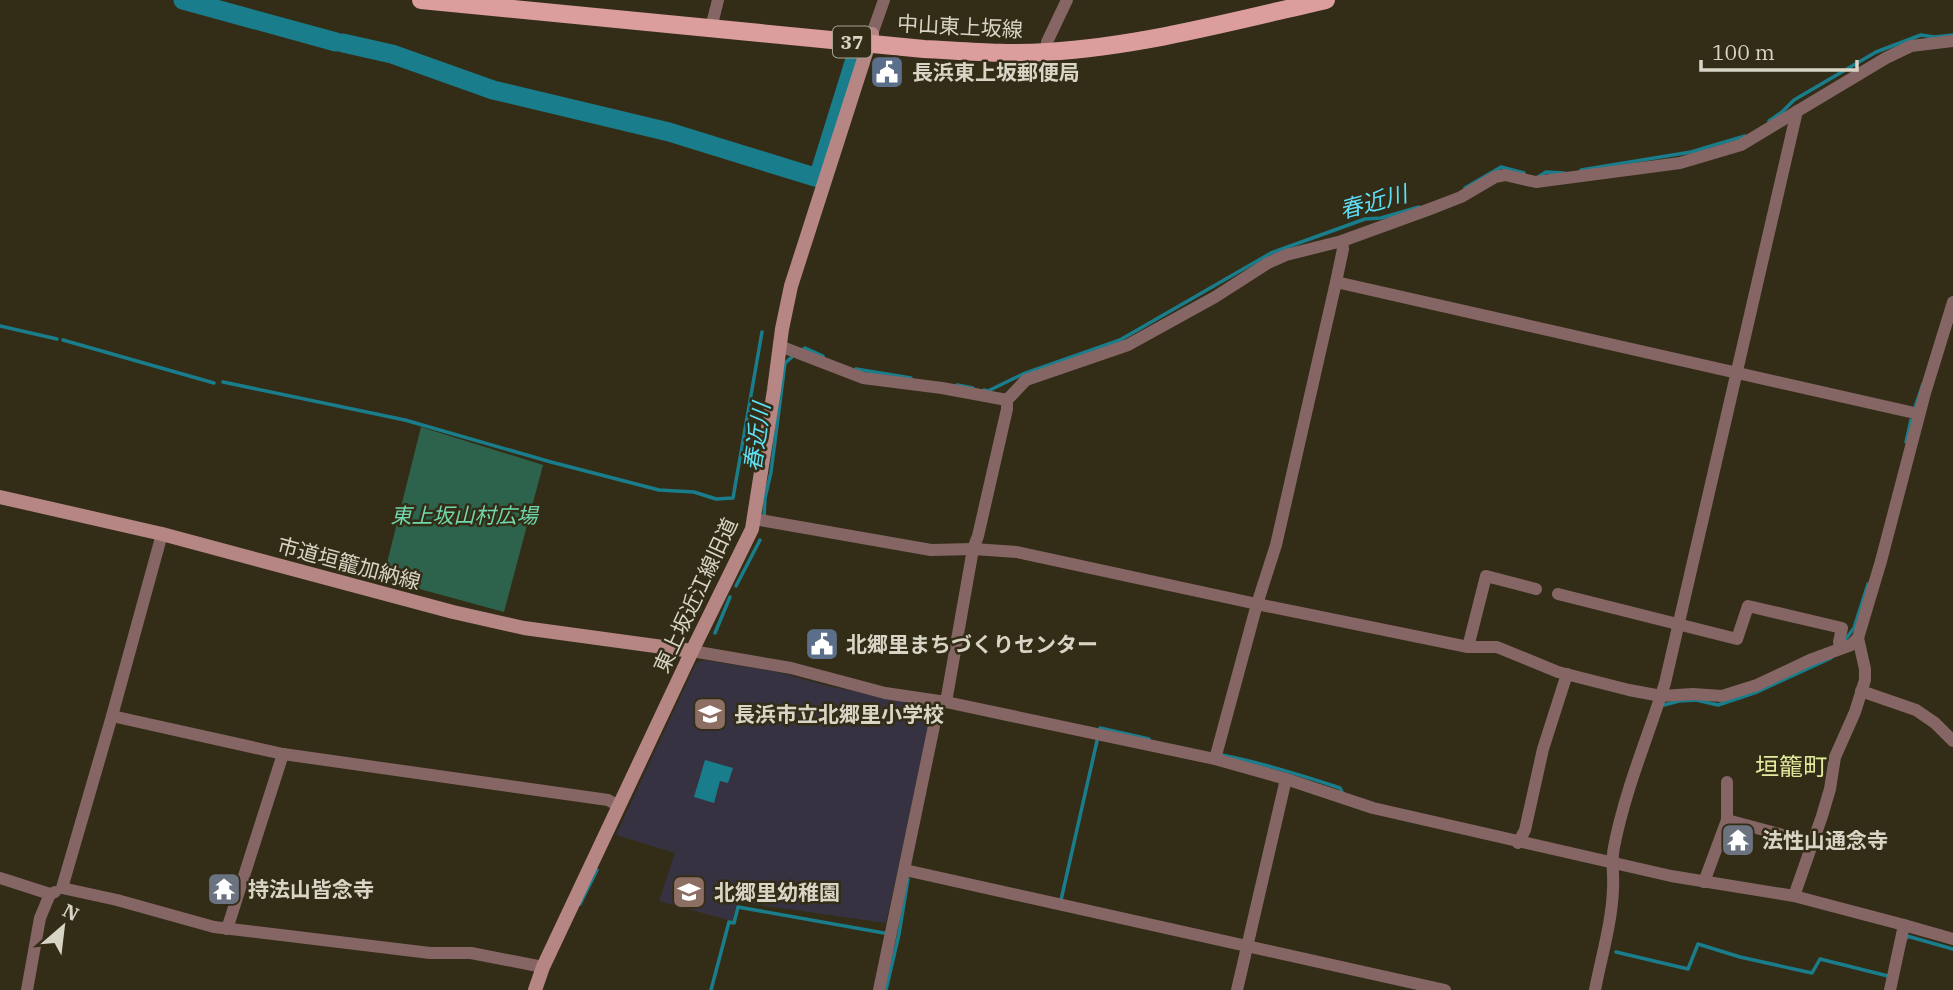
<svg xmlns="http://www.w3.org/2000/svg" width="1953" height="990" font-family="'IBM Plex Serif','Noto Sans JP',serif">
  <style>
    .education { fill: #373242 }
    .green { fill: #2d634c }
    .water { fill: #197d8c }
    .lines { fill: none; stroke-linecap: round; stroke-linejoin: round }
    .stream { stroke: #197d8c; stroke-width: 3.5 }
    .river { stroke: #197d8c; stroke-width: 19 }
    .street { stroke: #856665; stroke-width: 12 }
    .secondary { stroke: #b68685; stroke-width: 14 }
    .primary { stroke: #dc9e9c; stroke-width: 18 }
    .labels { text-anchor: middle; dominant-baseline: central; stroke-width: 5; stroke-linejoin: round; paint-order: stroke }
    .shield { fill: #332d17; stroke: #a6a392; stroke-width: 2 }
    .shield-label { font-size: 19px; font-weight: bold; fill: #d8d5c7 }
    .street-label { font-size: 21px; fill: #d8d5c7; stroke: #332d17 }
    .poi-label { font-size: 21px; font-weight: bold; fill: #d8d5c7; stroke: #332d17; text-anchor: start }
    .park-label { font-size: 21px; font-style: italic; fill: #6fd7aa; stroke: #332d17 }
    .water-label { font-size: 23px; font-style: italic; fill: #5de0f7; stroke: #332d17 }
    .quarter-label { font-size: 24px; fill: #e1ea9c; stroke: #332d17 }
  </style>
  <rect width="100%" height="100%" fill="#332d17"/>
  <path class="education" d="M704 660 777 672 832 687 933 706 886 923 737 902 732 921 659 901 675 853 616 835 696 663Z"/>
  <path class="green" d="M421 427 543 465 504 612 383 579Z"/>
  <path class="water" d="M705 760 733 768 728 783 720 781 714 803 694 797Z"/>
  <g class="lines">
    <g class="stream">
      <path d="M1769 121 1782 112 1794 100 1876 52 1921 35 1934 37 1953 35"/>
      <path d="M1581 170 1691 152 1745 136"/>
      <path d="M1538 177 1546 172 1564 173"/>
      <path d="M1465 188 1501 167 1524 173"/>
      <path d="M0 326 57 339"/>
      <path d="M63 340 214 383"/>
      <path d="M802 350 805 348 823 356"/>
      <path d="M856 369 911 378"/>
      <path d="M223 382 405 420 551 462 659 490 694 492 716 499 733 498 762 332"/>
      <path d="M957 385 973 388"/>
      <path d="M984 390 988 391 1023 374 1120 340 1271 253 1365 219 1381 218 1419 207"/>
      <path d="M1915 407 1923 384"/>
      <path d="M1906 442 1911 420"/>
      <path d="M764 517 765 498 771 472 785 363 792 357"/>
      <path d="M736 586 760 540"/>
      <path d="M715 633 730 597"/>
      <path d="M1845 640 1854 628 1868 584"/>
      <path d="M1664 705 1679 701 1696 700 1718 705 1757 692 1831 658"/>
      <path d="M1100 728 1149 739"/>
      <path d="M1222 755C1262 763 1301 775 1340 788L1342 792"/>
      <path d="M1058 900H1061L1097 741"/>
      <path d="M580 904 597 870"/>
      <path d="M1907 938V936L1953 949"/>
      <path d="M1616 952 1688 969 1698 944 1740 957 1812 973 1820 959 1888 976"/>
      <path d="M711 990 729 922 734 923 738 907 884 933"/>
      <path d="M886 990 899 934 908 879"/>
    </g>
    <g class="river">
      <path d="M183 0 336 42"/>
      <path d="M343 43 392 54 493 90 669 132 818 178 856 56"/>
    </g>
    <g class="street">
      <path d="M711 28 718 0"/>
      <path d="M872 34 884 0"/>
      <path d="M1046 52 1047 42 1067 0"/>
      <path d="M1336 282 1919 414"/>
      <path d="M780 349 785 348 863 378 942 388 1007 400 1026 380 1128 345 1215 297 1268 263 1286 255 1342 241 1430 209 1461 197 1495 177 1505 175 1536 182 1680 163 1741 145 1886 58 1911 46 1953 41"/>
      <path d="M754 519 931 550 973 549 1017 552 1257 604 1276 545 1336 282 1343 249 1342 241"/>
      <path d="M162 534 112 716 62 888 117 900 214 927 430 953H471L543 967"/>
      <path d="M1558 594 1737 639 1748 606 1842 628 1839 642 1841 648"/>
      <path d="M1468 647 1486 576 1536 589"/>
      <path d="M692 651 791 668 885 693 946 702 1215 759 1286 779 1373 808 1671 876 1794 896 1904 925"/>
      <path d="M1861 691 1916 710 1935 723 1953 741"/>
      <path d="M946 702 973 549 978 536 1007 409V400"/>
      <path d="M112 716 283 754 608 800 619 806"/>
      <path d="M1215 759 1257 604 1468 647H1497L1558 672 1629 690 1661 696 1693 694 1722 696 1757 685 1810 660 1851 645 1858 638 1881 561 1925 393 1953 302"/>
      <path d="M1727 820 1813 843"/>
      <path d="M1518 843 1525 830 1543 749 1567 674"/>
      <path d="M905 870 1445 990"/>
      <path d="M0 878 50 894 55 892"/>
      <path d="M1704 882 1727 820V782"/>
      <path d="M1794 896 1822 816 1830 789 1835 757 1855 712 1865 680V669L1858 638"/>
      <path d="M227 929 283 754"/>
      <path d="M27 990 40 918 50 894"/>
      <path d="M879 990 939 702"/>
      <path d="M1237 990 1286 779"/>
      <path d="M1595 990C1601 958 1612 922 1613 889 1614 875 1611 861 1614 847 1625 790 1648 737 1665 683L1797 111"/>
      <path d="M1890 990 1904 925 1953 939"/>
    </g>
    <g class="secondary">
      <path d="M0 497 162 534 453 612 524 628 692 651"/>
      <path d="M535 990 543 967 692 651 752 529 774 390 782 329 791 286 872 34"/>
    </g>
    <path class="primary" d="M421 0 924 49C965 51 1006 55 1047 52 1142 46 1234 21 1326 0"/>
  </g>
  <defs>
    <g id="civic-square" transform="scale(1.75)"><rect x="-9" y="-9" width="18" height="18" rx="4" fill="#5c6f8a" stroke="#332d17"/><path d="M-.6-6.5H3V-4.5H.6V-3L4-1V1h2V6H-6V1h2V-1L-.6-3ZM-1.2 2.5V6h2.4V2.5Z" fill="#fff"/></g>
    <g id="school-square" transform="scale(1.75)"><rect x="-9" y="-9" width="18" height="18" rx="4" fill="#8d6e63" stroke="#332d17"/><path d="M0-5L7-2L0 1L-7-2ZM-4 1L0 2.5L4 1V4Q0 6-4 4Z" fill="#fff"/></g>
    <g id="temple-square" transform="scale(1.75)"><rect x="-9" y="-9" width="18" height="18" rx="4" fill="#6b7280" stroke="#332d17"/><path d="M0-6L5-2H3V0L6.5 2.5H4V6H1.5V3h-3V6H-4V2.5H-6.5L-3 0V-2H-5Z" fill="#fff"/></g>
  </defs>
  <g fill-rule="evenodd">
    <use href="#civic-square" x="887" y="72"/>
    <use href="#civic-square" x="822" y="644"/>
    <use href="#school-square" x="710" y="714"/>
    <use href="#temple-square" x="1738" y="840"/>
    <use href="#temple-square" x="224" y="889"/>
    <use href="#school-square" x="689" y="892"/>
  </g>
  <g class="labels">
    <rect class="shield" x="833" y="26.5" width="38" height="31" rx="5"/>
    <g class="shield-label">
      <text x="852" y="42">37</text>
    </g>
    <g class="street-label">
      <text transform="translate(960 26) rotate(3)">中山東上坂線</text>
      <text transform="translate(349 563) rotate(15)">市道垣籠加納線</text>
      <text transform="translate(695 595) rotate(-65)">東上坂近江線旧道</text>
    </g>
    <g class="poi-label">
      <text x="912" y="72">長浜東上坂郵便局</text>
      <text x="846" y="644">北郷里まちづくりセンター</text>
      <text x="734" y="714">長浜市立北郷里小学校</text>
      <text x="1762" y="840">法性山通念寺</text>
      <text x="248" y="889">持法山皆念寺</text>
      <text x="714" y="892">北郷里幼稚園</text>
    </g>
    <g class="park-label">
      <text x="464" y="515">東上坂山村広場</text>
    </g>
    <g class="water-label">
      <text transform="translate(1373 201) rotate(-15)">春近川</text>
      <text transform="translate(756 437) rotate(-82)">春近川</text>
    </g>
    <g class="quarter-label">
      <text x="1791" y="766">垣籠町</text>
    </g>
  </g>
  <g transform="translate(63 927) rotate(28)" stroke="#332d17" stroke-width="5" paint-order="stroke">
  <path d="M0-5L12 26L0 18L-12 26Z" fill="#d8d5c7"/>
  <text y="-10" font-size="19" font-weight="bold" text-anchor="middle" fill="#d8d5c7">N</text>
  </g>
  <path d="M1701 60v10h156v-10" fill="none" stroke="#d8d5c7" stroke-width="3.5"/>
  <text x="1712" y="60" font-size="21" fill="#d8d5c7" stroke="#332d17" stroke-width="5" paint-order="stroke">100 m</text>
</svg>
